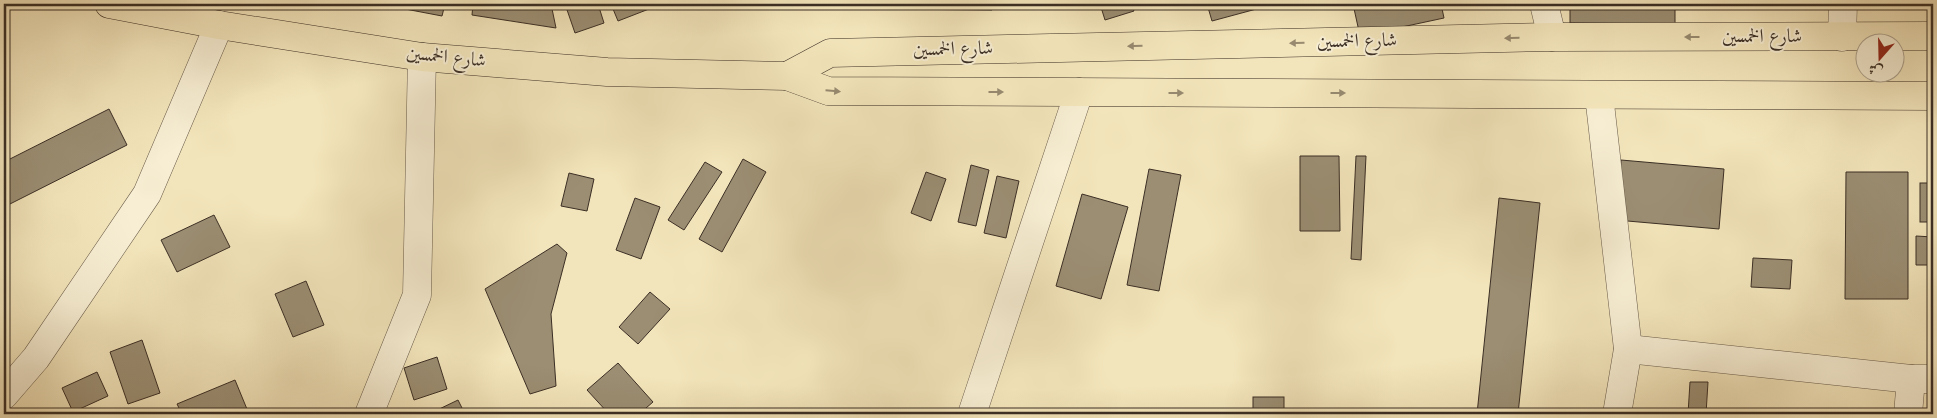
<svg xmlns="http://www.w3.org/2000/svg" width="1937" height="418" font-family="'Old Standard TT',Amiri,serif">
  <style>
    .building { fill: #9b8e73; stroke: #3b2f25 }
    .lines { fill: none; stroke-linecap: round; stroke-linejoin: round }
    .street-casing { stroke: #695c4a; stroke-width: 29 }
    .primary-casing { stroke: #3b2f25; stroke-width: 29 }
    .street { stroke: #f7eed3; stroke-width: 28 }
    .primary { stroke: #f3e5bb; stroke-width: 28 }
    .oneway { fill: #978a70 }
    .labels { text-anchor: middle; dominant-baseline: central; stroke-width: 4; stroke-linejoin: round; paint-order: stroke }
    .street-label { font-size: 19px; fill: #3b2f25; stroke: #f7eed3 }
  </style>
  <rect width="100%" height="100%" fill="#f3e5bb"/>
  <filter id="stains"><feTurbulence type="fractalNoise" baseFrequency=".004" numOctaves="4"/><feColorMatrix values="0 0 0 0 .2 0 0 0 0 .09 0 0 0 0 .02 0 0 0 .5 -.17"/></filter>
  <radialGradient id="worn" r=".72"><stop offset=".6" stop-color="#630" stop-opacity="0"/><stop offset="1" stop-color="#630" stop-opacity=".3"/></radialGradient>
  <g class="building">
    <path d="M379 4H445L442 16Z"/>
    <path d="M473 4H551L556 28 472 15Z"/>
    <path d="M565 4H598L604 23 575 33Z"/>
    <path d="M611 4H647L649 9 618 21Z"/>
    <path d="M880 4H992V10L880 9Z"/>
    <path d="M1100 4H1131L1134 11 1105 20Z"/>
    <path d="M1207 4H1275L1212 21Z"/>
    <path d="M1353 4H1441L1444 18 1360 36Z"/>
    <path d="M1570 4H1675V24L1570 23Z"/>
    <path d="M109 109 127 145 4 207V162Z"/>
    <path d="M1300 156H1339L1340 231H1300Z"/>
    <path d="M1356 156H1366L1361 260 1351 259Z"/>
    <path d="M743 159 766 172 722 252 699 239Z"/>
    <path d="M1621 160 1724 169 1719 229 1616 220Z"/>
    <path d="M705 162 722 172 684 230 668 220Z"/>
    <path d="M971 165 989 170 976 226 958 222Z"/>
    <path d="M1149 169 1181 175 1159 291 1127 285Z"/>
    <path d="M926 172 946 179 931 221 911 213Z"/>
    <path d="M1846 172H1908V299H1845Z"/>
    <path d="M569 173 594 179 587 211 561 206Z"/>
    <path d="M997 176 1019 181 1006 238 984 233Z"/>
    <rect x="1920" y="183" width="13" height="39"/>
    <path d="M1082 194 1128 207 1101 299 1056 286Z"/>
    <path d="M635 198 660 207 641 259 616 250Z"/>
    <path d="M1499 198 1540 203 1518 414H1477Z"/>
    <path d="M214 215 230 247 177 272 161 240Z"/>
    <path d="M1916 236 1933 237V265H1916Z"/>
    <path d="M557 244 567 253 551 314 556 386 530 394 485 289Z"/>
    <path d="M1753 258 1792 260 1790 289 1751 287Z"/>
    <path d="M306 281 324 325 293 337 275 294Z"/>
    <path d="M650 292 670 309 638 344 619 327Z"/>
    <path d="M142 340 160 393 128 404 110 352Z"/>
    <path d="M437 357 447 389 414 400 404 368Z"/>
    <path d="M618 363 653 402 639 414H609L587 390Z"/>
    <path d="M97 372 108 396 73 412 62 388Z"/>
    <path d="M235 380 249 414H182L177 404Z"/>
    <path d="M1690 382H1708L1706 414H1688Z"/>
    <rect x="1253" y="397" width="31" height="17"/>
    <path d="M458 400 465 414H431V413Z"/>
  </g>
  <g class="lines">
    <g class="street-casing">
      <g id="street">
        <path d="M1544 4 1552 37"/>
        <path d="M1842 37 1843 4"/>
        <path d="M1599 95 1628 349 1617 414"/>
        <path d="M1628 349 1911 379H1933"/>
        <path d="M4 395 36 358 147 194 219 25"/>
        <path d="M369 414 417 295 422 57"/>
        <path d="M972 414 1079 92"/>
        <path d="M1908 414 1911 379"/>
      </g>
    </g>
    <g class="primary-casing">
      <g id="primary">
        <path d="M109 4 219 25 422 57 607 72 787 76 828 91 1933 96"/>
        <path d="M787 76 830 53 1552 37 1933 36"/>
      </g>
    </g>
    <use href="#street" class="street"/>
    <use href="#primary" class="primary"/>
  </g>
  <defs><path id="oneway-solid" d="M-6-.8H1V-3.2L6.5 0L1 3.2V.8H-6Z" transform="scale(1.25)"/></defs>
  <g class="oneway">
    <use href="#oneway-solid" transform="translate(1692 37) rotate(180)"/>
    <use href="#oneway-solid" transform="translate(1512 38) rotate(179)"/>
    <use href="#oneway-solid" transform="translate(1297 43) rotate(179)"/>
    <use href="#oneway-solid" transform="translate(1135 46) rotate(179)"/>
    <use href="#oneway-solid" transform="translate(833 91) rotate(5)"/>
    <use href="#oneway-solid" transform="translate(996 92)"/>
    <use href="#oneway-solid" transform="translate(1176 93)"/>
    <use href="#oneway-solid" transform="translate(1338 93)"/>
  </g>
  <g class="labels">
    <g class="street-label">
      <text x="1762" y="37">شارع الخمسين</text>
      <text transform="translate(1357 42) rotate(-1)">شارع الخمسين</text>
      <text transform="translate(953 50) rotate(-1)">شارع الخمسين</text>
      <text transform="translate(446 58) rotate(6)">شارع الخمسين</text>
    </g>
  </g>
  <rect width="1937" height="418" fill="none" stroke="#f3e5bb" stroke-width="20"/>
  <rect x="5" y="5" width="1927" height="408" fill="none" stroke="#3b2f25" stroke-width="2.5"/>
  <rect x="10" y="10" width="1917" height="398" fill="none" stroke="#3b2f25"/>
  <g transform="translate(1880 58) rotate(200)"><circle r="24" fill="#f7eed3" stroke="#aca28d"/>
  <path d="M0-4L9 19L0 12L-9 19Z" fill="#8f2418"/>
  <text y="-8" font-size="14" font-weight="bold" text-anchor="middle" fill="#3b2f25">ش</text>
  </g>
  <rect width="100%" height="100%" filter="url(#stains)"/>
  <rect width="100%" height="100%" fill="url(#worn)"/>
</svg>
